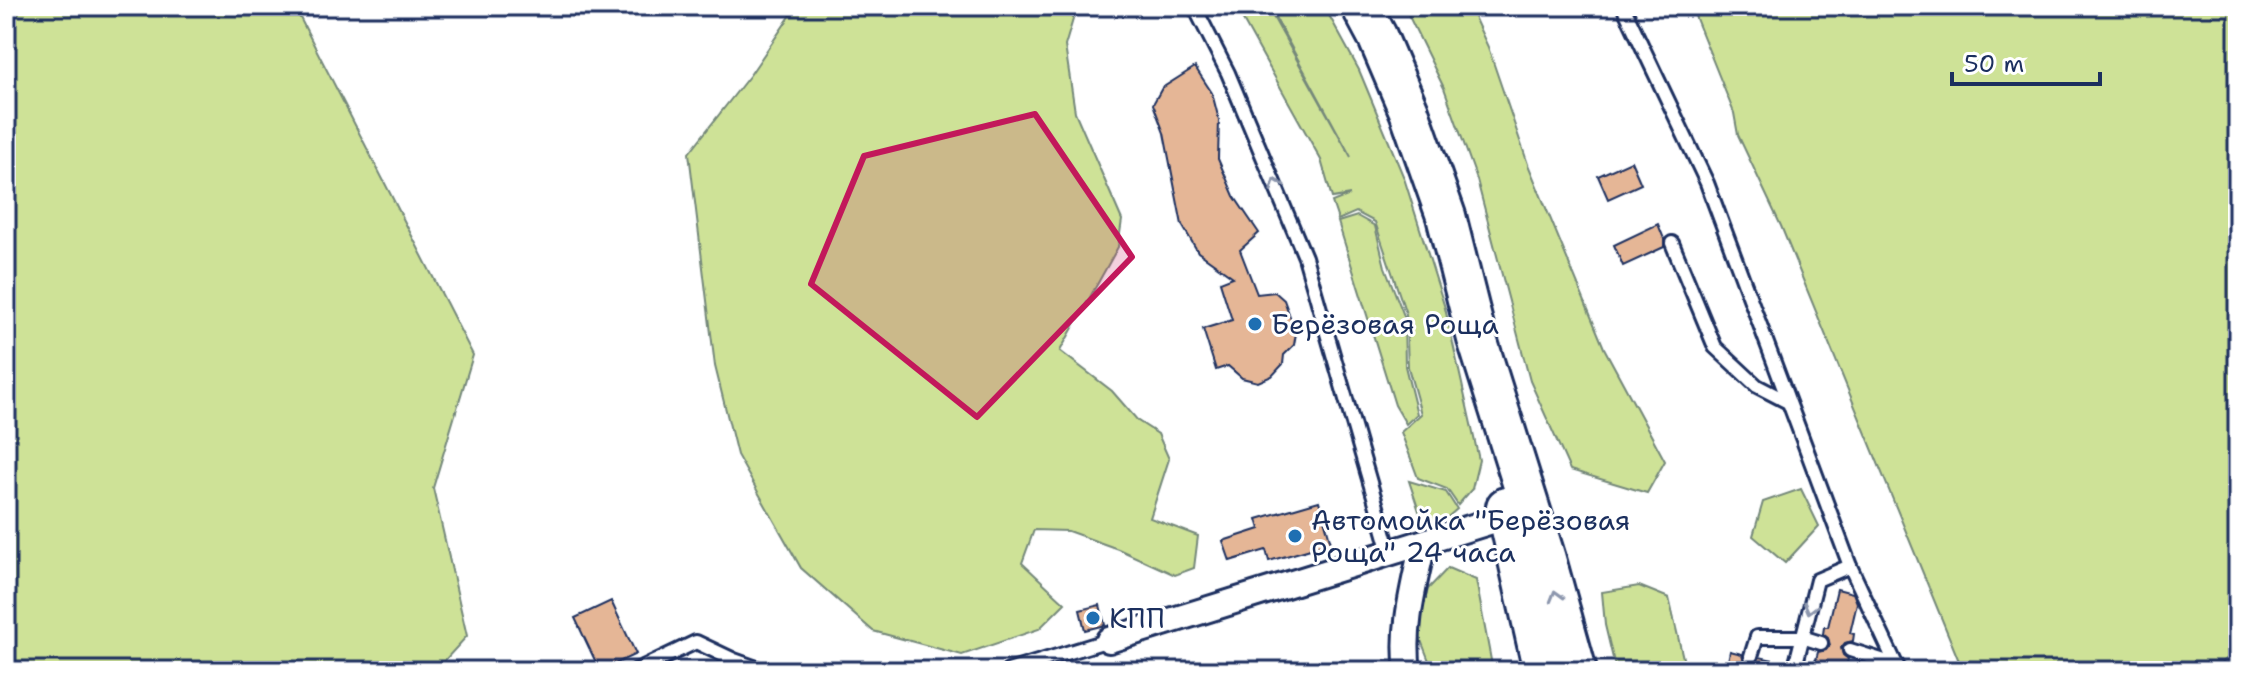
<svg xmlns="http://www.w3.org/2000/svg" width="2244" height="677" font-family="'Shantell Sans',sans-serif">
  <style>
    .green { fill: #cee297; stroke: #74887a; stroke-width: 2 }
    .building { fill: #e5b696; stroke: #1b2f5e; stroke-width: 2 }
    .lines { fill: none; stroke-linecap: round; stroke-linejoin: round }
    .lane-casing { stroke: #1b2f5e; stroke-width: 18 }
    .street-casing { stroke: #1b2f5e; stroke-width: 30 }
    .primary-casing { stroke: #1b2f5e; stroke-width: 44 }
    .lane { stroke: #fff; stroke-width: 12 }
    .street { stroke: #fff; stroke-width: 24 }
    .primary { stroke: #fff; stroke-width: 38 }
    .oneway { stroke: #8d97ae }
    .marked { fill: #c2185b; fill-opacity: 0.2; stroke: #c2185b; stroke-width: 6; stroke-linejoin: round }
    .poi-dot { fill: #1f6fb2; stroke: #fff; stroke-width: 3 }
    .labels { text-anchor: middle; dominant-baseline: central; stroke-width: 6; stroke-linejoin: round; paint-order: stroke }
    .poi-label { font-size: 28px; fill: #1b2f5e; stroke: #fff; text-anchor: start }
  </style>
  <rect width="100%" height="100%" fill="#fff"/>
  <filter id="ink" filterUnits="userSpaceOnUse"><feTurbulence type="fractalNoise" baseFrequency=".0125" numOctaves="2"/><feDisplacementMap in="SourceGraphic" scale="16" xChannelSelector="R" yChannelSelector="G"/><feConvolveMatrix kernelMatrix="1 2 1 2 8 2 1 2 1" color-interpolation-filters="sRGB"/></filter>
  <g filter="url(#ink)">
    <g class="green">
      <path d="M6 6H294L473 355 433 488 467 636 435 671H6Z"/>
      <path d="M797 6H1077L1065 46 1075 112 1122 220 1118 247 1060 351 1112 391 1138 421 1158 434 1169 459 1150 518 1198 536 1194 568 1175 575 1118 549 1068 531 1034 530 1022 563 1065 603 1039 629 962 655 873 631 801 568 737 455 715 366 689 153 750 75Z"/>
      <path d="M1235 6H1267L1351 157 1269 6H1324L1359 70 1404 178 1445 308 1479 460 1472 489 1458 505 1447 489 1418 478 1401 432 1421 414 1408 367 1406 314 1375 222 1356 212 1338 220 1332 202 1350 195 1332 198 1321 160Z"/>
      <path d="M1404 6H1469L1488 47 1529 167 1604 348 1665 461 1647 493 1570 470 1530 381 1477 180 1444 88Z"/>
      <path d="M1691 6H2238V651L2209 671H1963L1781 226 1738 135 1734 113Z"/>
      <path d="M1357 216 1375 226 1385 267 1404 316 1405 366 1417 414 1406 424 1395 405 1338 222Z"/>
      <path d="M1409 481 1446 492 1457 509 1427 535Z"/>
      <path d="M1801 489 1819 526 1785 563 1753 536 1763 502Z"/>
      <path d="M1448 568 1476 580 1493 671H1433L1417 630 1428 589Z"/>
      <path d="M1639 586 1669 598 1686 671H1616L1605 625 1602 592Z"/>
    </g>
    <g class="building">
      <path d="M1195 67 1212 93 1219 120 1218 159 1234 196 1259 233 1240 250 1257 294 1275 292 1284 300 1296 333 1294 345 1284 355 1283 364 1272 376 1258 382 1242 378 1228 366 1216 370 1203 329 1232 320 1220 282 1233 277 1198 252 1182 225 1164 133 1153 104 1162 88Z"/>
      <path d="M1631 161 1641 184 1608 199 1598 176Z"/>
      <path d="M1658 224 1664 239V247L1623 266 1614 245Z"/>
      <path d="M1319 501 1331 543 1269 561 1266 550 1230 561 1223 541 1260 529 1257 519Z"/>
      <path d="M1837 589 1853 593 1857 603 1850 633 1854 634 1853 641 1845 643 1841 648 1843 655 1848 659 1845 671H1813L1818 652 1826 650 1830 645 1828 638 1823 634 1824 627H1828Z"/>
      <path d="M611 601 636 654 600 671 575 618Z"/>
      <path d="M1100 605 1105 625 1085 630 1080 610Z"/>
      <path d="M1730 651 1742 654 1744 661 1749 665 1756 663 1760 657 1787 663 1785 671H1726Z"/>
    </g>
    <g class="lines">
      <g class="lane-casing">
        <g id="lane">
          <path d="M1194 6 1228 73 1305 257 1390 552"/>
          <path d="M1623 6 1707 183 1850 566 1899 671"/>
          <path d="M1672 243 1715 347 1757 386 1788 402"/>
          <path d="M1850 650 1897 665"/>
          <path d="M1751 656 1757 637H1802L1821 643"/>
          <path d="M635 671 696 642 734 660 765 671"/>
          <path d="M1008 671 1109 640"/>
          <path d="M1794 671 1817 580 1850 566"/>
        </g>
      </g>
      <g class="street-casing">
        <g id="street">
          <path d="M1109 640 1508 516"/>
          <path d="M1408 671C1402 627 1414 586 1423 543"/>
        </g>
      </g>
      <g class="primary-casing">
        <g id="primary">
          <path d="M1361 6 1377 36 1409 111 1446 216 1477 339 1546 559 1577 671"/>
          <path d="M1506 507 1543 671"/>
        </g>
      </g>
      <use href="#lane" class="lane"/>
      <use href="#street" class="street"/>
      <use href="#primary" class="primary"/>
    </g>
    <defs><path id="oneway-chevron" d="M-2-3.5L2.5 0L-2 3.5" fill="none" stroke-width="1.6" stroke-linecap="round" stroke-linejoin="round" transform="scale(2)"/></defs>
    <g class="oneway">
      <use href="#oneway-chevron" transform="translate(1276 184) rotate(-112)"/>
      <use href="#oneway-chevron" transform="translate(1556 596) rotate(-106)"/>
      <use href="#oneway-chevron" transform="translate(1810 608) rotate(105)"/>
    </g>
  </g>
  <path class="marked" d="M1035 114 1132 257 977 417 811 284 864 156Z"/>
  <g class="poi-dot">
    <circle cx="1255" cy="324" r="8"/>
    <circle cx="1295" cy="536" r="8"/>
    <circle cx="1093" cy="618" r="8"/>
  </g>
  <g class="labels">
    <g class="poi-label">
      <text x="1271" y="324">Берёзовая Роща</text>
      <text x="1311" y="520">Автомойка "Берёзовая<tspan x="1311" dy="32">Роща" 24 часа</tspan></text>
      <text x="1109" y="618">КПП</text>
    </g>
  </g>
  <rect width="2244" height="677" fill="none" stroke="#fff" stroke-width="32"/>
  <rect x="16" y="16" width="2212" height="645" fill="none" stroke="#1b2f5e" stroke-width="3" filter="url(#ink)"/>
  <path d="M1952 72v12h148v-12" fill="none" stroke="#1b2f5e" stroke-width="4"/>
  <text x="1964" y="72" font-size="24" fill="#1b2f5e" stroke="#ffffff" stroke-width="6" paint-order="stroke">50 m</text>
</svg>
